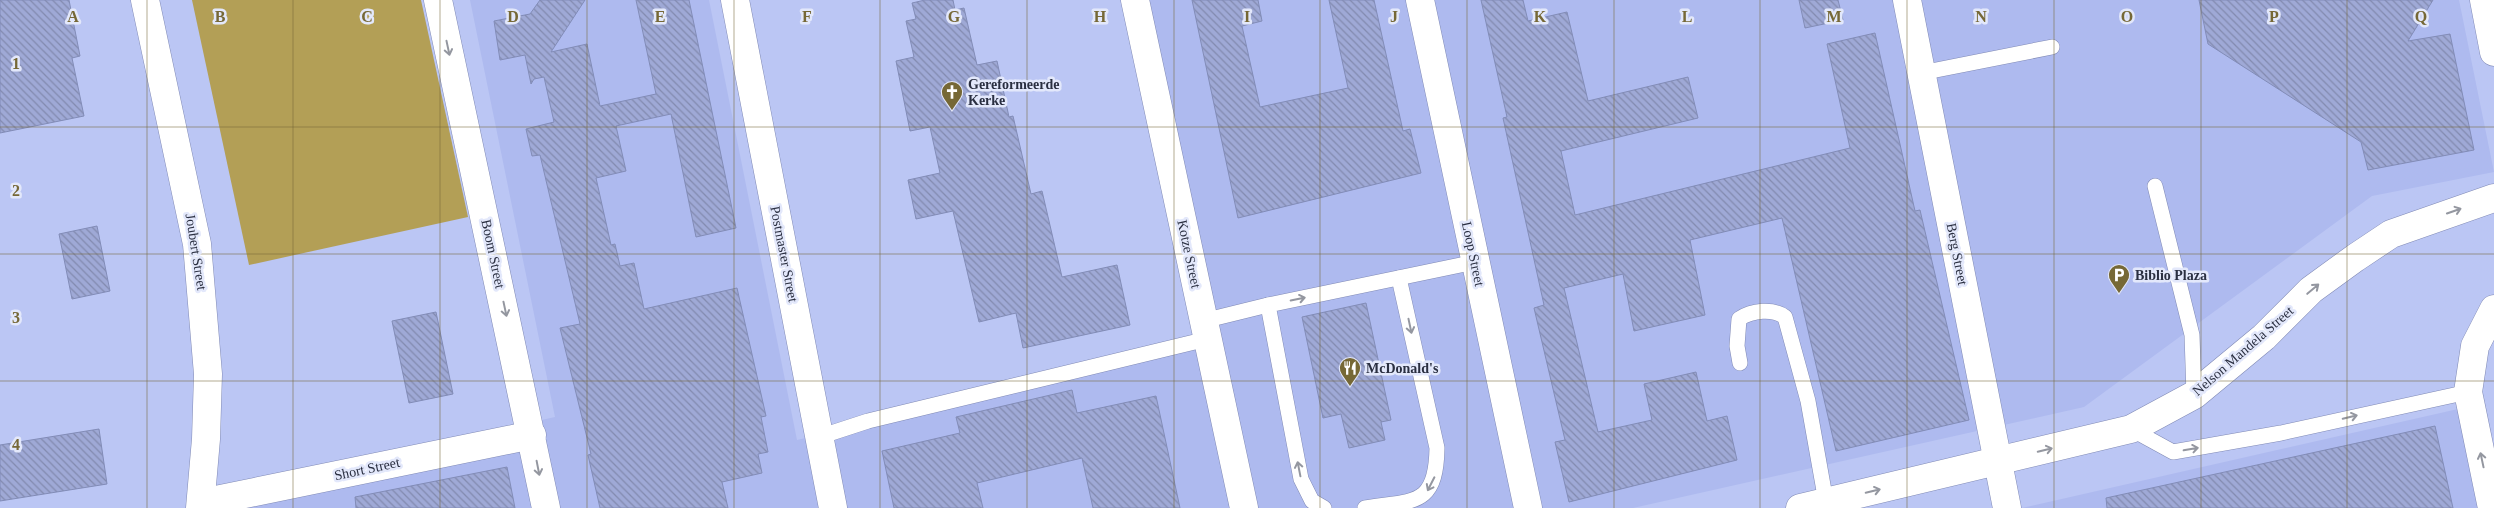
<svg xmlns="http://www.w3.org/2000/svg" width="2494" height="508" font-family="'Times New Roman',serif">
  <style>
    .built { fill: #aebaef }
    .park { fill: #b39f56 }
    .building { fill: url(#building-back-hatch); stroke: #828cb7 }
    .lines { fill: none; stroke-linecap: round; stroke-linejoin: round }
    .lane-casing { stroke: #808ab5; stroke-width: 16 }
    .street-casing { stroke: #808ab5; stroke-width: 29 }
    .secondary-casing { stroke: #808ab5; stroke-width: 29 }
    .lane { stroke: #fff; stroke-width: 15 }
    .street { stroke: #fff; stroke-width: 28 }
    .secondary { stroke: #fff; stroke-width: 28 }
    .oneway { stroke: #9497a0 }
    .grid { fill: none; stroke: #766836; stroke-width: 1; stroke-opacity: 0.55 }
    .labels { text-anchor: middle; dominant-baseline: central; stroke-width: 5; stroke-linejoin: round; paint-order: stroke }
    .poi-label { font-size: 14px; font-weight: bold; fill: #2a2f41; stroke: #e3e8fb; text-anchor: start }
    .street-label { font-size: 14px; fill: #2a2f41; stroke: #e3e8fb }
    .grid-label { font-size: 16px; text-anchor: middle; font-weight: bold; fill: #766836; stroke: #e3e8fb; stroke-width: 5; stroke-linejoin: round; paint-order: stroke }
  </style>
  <defs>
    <pattern id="building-back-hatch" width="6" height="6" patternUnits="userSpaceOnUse" patternTransform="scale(1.25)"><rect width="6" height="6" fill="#9fa9d6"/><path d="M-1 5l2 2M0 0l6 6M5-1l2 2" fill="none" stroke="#828aaf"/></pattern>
  </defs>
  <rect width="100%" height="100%" fill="#bbc6f4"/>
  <g class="built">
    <path d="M470 0H709L797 440 1217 344 1148 0H2459L2494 172 2372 196 2084 407 1633 508H228L232 489 555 417Z"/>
    <path d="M2458 409 2479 508H2022Z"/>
  </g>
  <path class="park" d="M192 0H421L468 217 249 265Z"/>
  <g class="building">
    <path d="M0 0H69L80 56 72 58 84 116 0 133Z"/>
    <path d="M540 0H585L551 52 587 44 600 106 656 94 636 0H689L736 228 696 237 671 114 616 126 626 171 596 178 611 245 615 244 620 266 634 263 644 309 737 288 766 416 761 417 768 452 758 454 762 473 722 482 728 508H600L588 455 591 454 560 328 580 324 540 155 532 156 526 129 554 122 544 77 534 79 531 84 525 55 500 60 494 21 530 14Z"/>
    <path d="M925 0H953L955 10 964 8 977 65 997 61 1009 117 1013 116 1031 194 1042 191 1062 277 1117 265 1130 325 1023 348 1016 313 979 322 953 211 916 219 908 180 940 173 930 127 910 131 896 61 914 57 906 21 916 19 912 3Z"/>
    <path d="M1192 0H1258L1262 21 1242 26 1260 107 1348 88 1329 0H1374L1403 131 1410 129 1421 173 1238 218Z"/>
    <path d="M1481 0H1523L1528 21 1567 12 1588 101 1688 77 1698 118 1561 151 1575 215 1850 148 1827 44 1875 33 1915 211 1920 210 1969 420 1836 451 1782 218 1690 240 1705 315 1634 331 1623 274 1564 288 1598 432 1652 420 1644 384 1696 372 1707 421 1727 416 1737 460 1569 502 1555 442 1565 440 1534 308 1544 305 1503 118 1507 117Z"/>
    <path d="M1799 0H1838L1843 20 1805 28Z"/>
    <path d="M2199 0H2433L2408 41 2450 34 2474 150 2368 170 2361 142 2208 44Z"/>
    <path d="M97 226 110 291 72 299 59 234Z"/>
    <path d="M1366 303 1391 420 1381 422 1385 440 1349 448 1341 414 1323 418 1302 317Z"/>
    <path d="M436 312 453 394 409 403 392 321Z"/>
    <path d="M1072 390 1077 413 1156 396 1180 508H1093L1082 458 977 483 983 508H894L882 451 960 433 956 417Z"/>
    <path d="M2435 426 2453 508H2107L2106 498Z"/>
    <path d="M99 429 107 484 0 501V445Z"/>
    <path d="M507 467 515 508H356L355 497Z"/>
  </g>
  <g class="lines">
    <g class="lane-casing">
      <g id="lane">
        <path d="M1921 73 2052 47"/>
        <path d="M2155 186 2192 335 2194 395"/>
        <path d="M1203 321 1268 305"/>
        <path d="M1740 363 1737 346 1739 319C1752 310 1773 308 1785 317L1808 401 1826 502 1825 508"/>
        <path d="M2131 429 2173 452 2281 433 2468 392"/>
        <path d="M819 437 868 421 1207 339"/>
        <path d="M1324 508 1312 501 1301 479 1268 305 1475 262"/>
        <path d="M1365 508C1414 500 1436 507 1437 448L1399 278"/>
      </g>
    </g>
    <g class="street-casing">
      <g id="street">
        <path d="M145 0 197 244 208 374 206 439 200 508"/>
        <path d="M438 0 546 508"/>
        <path d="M735 0 833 508"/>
        <path d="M1135 0 1244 508"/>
        <path d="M1420 0 1528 508"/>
        <path d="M1907 0 2007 508"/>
        <path d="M201 503 532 435"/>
      </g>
    </g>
    <g class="secondary-casing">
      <g id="secondary">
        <path d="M2484 0 2494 52"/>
        <path d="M1800 508 2131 429 2194 395 2264 337 2311 290 2355 258 2391 234 2494 198"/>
        <path d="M2492 508 2468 392 2475 346 2494 309"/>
      </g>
    </g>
    <use href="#lane" class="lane"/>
    <use href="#street" class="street"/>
    <use href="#secondary" class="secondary"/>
  </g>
  <defs><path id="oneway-shaft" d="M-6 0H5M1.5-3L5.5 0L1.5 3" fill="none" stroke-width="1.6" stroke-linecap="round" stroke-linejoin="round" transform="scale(1.25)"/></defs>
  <g class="oneway">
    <use href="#oneway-shaft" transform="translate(448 48) rotate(78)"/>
    <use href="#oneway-shaft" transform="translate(2454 211) rotate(-19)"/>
    <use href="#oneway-shaft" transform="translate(2313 289) rotate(-40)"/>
    <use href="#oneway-shaft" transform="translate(1298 299) rotate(-12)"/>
    <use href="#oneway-shaft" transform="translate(505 309) rotate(78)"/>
    <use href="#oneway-shaft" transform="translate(1410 326) rotate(78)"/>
    <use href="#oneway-shaft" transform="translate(2350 417) rotate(-13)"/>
    <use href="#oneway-shaft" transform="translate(2191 449) rotate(-10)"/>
    <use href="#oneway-shaft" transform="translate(2045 450) rotate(-14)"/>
    <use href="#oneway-shaft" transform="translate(2482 460) rotate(-102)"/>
    <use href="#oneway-shaft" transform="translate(538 468) rotate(79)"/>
    <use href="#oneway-shaft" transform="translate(1299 469) rotate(-101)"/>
    <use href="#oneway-shaft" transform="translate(1431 484) rotate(117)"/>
    <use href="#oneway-shaft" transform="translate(1873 491) rotate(-13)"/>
  </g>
  <path class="grid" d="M147 0V508M293 0V508M440 0V508M587 0V508M734 0V508M880 0V508M1027 0V508M1174 0V508M1320 0V508M1467 0V508M1614 0V508M1760 0V508M1907 0V508M2054 0V508M2201 0V508M2347 0V508M0 127H2494M0 254H2494M0 381H2494"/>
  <defs>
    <g id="church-pin" transform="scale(1.125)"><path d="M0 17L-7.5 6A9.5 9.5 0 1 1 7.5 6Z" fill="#766836" stroke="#e3e8fb"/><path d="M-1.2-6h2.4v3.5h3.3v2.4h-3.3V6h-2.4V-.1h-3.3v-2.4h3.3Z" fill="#fff"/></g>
    <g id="parking-pin" transform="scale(1.125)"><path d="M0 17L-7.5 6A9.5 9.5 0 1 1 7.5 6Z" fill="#766836" stroke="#e3e8fb"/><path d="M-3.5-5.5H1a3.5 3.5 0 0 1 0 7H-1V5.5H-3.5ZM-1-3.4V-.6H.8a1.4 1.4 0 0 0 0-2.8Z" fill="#fff"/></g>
    <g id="restaurant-pin" transform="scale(1.125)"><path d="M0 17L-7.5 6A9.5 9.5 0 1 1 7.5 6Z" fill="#766836" stroke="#e3e8fb"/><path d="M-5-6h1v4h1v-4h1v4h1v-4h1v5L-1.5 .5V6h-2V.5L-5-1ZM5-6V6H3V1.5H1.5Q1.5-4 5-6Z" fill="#fff"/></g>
  </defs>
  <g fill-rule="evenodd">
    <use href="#church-pin" x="952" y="92"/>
    <use href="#parking-pin" x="2119" y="275"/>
    <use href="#restaurant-pin" x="1350" y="368"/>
  </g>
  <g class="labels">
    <g class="poi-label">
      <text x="968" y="84">Gereformeerde<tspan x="968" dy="16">Kerke</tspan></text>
      <text x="2135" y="275">Biblio Plaza</text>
      <text x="1366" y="368">McDonald's</text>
    </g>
    <g class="street-label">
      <text transform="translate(196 252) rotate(81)">Joubert Street</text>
      <text transform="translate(493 254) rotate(78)">Boom Street</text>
      <text transform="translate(784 254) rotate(79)">Postmaster Street</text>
      <text transform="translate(1189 254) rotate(78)">Kotze Street</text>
      <text transform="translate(1473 254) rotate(78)">Loop Street</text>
      <text transform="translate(1957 254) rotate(79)">Berg Street</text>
      <text transform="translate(2243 351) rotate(-41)">Nelson Mandela Street</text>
      <text transform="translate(367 469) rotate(-12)">Short Street</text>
    </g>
  </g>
  <g class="grid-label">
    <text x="73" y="22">A</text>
    <text x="220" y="22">B</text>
    <text x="367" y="22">C</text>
    <text x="513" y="22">D</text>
    <text x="660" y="22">E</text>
    <text x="807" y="22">F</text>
    <text x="954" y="22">G</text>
    <text x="1100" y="22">H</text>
    <text x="1247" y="22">I</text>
    <text x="1394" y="22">J</text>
    <text x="1540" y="22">K</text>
    <text x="1687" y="22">L</text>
    <text x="1834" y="22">M</text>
    <text x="1981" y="22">N</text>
    <text x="2127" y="22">O</text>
    <text x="2274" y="22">P</text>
    <text x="2421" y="22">Q</text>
    <text x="16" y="69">1</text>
    <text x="16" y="196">2</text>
    <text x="16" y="323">3</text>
    <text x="16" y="450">4</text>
  </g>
</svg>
